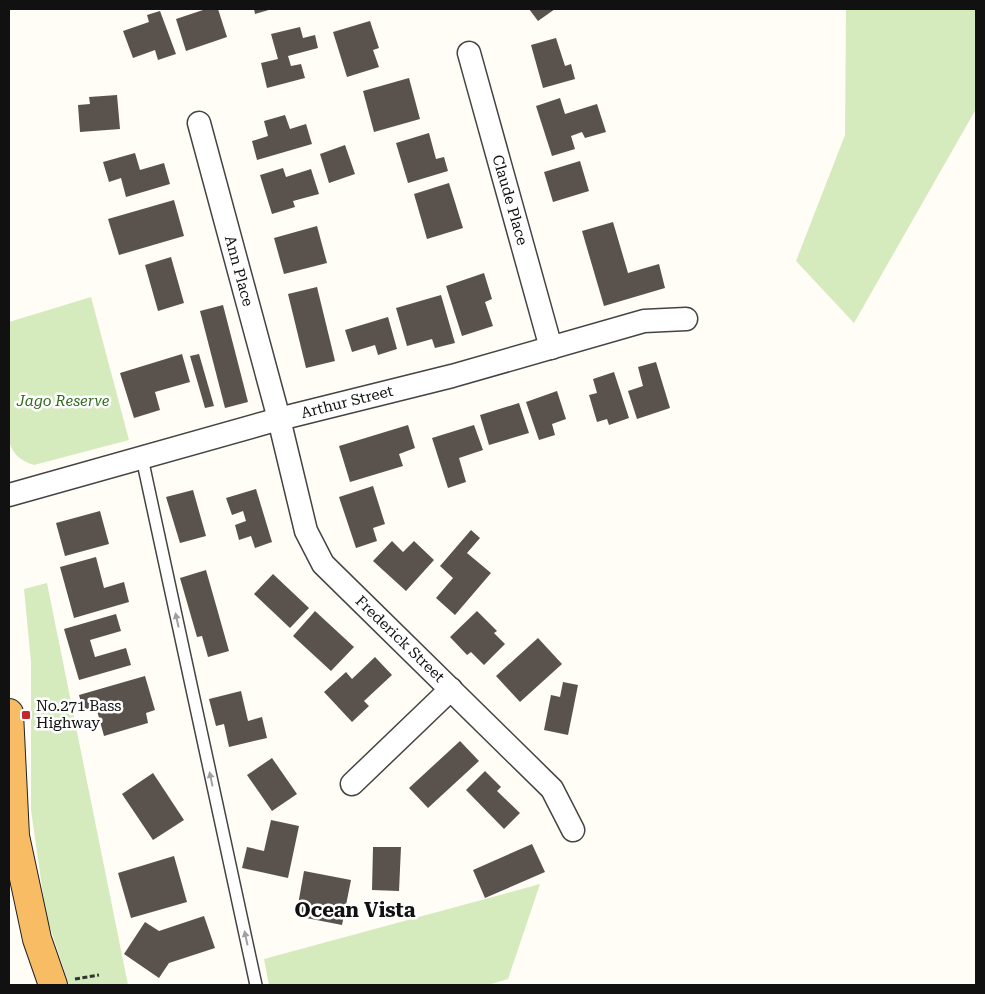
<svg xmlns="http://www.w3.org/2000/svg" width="985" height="994" font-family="'Roboto Serif',serif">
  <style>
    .green { fill: #d5ebbd }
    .building { fill: #5a524d }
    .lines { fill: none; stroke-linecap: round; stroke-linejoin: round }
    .service-casing { stroke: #444; stroke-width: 14 }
    .minor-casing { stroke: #444; stroke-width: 25 }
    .trunk-casing { stroke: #222; stroke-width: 30 }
    .path { stroke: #333; stroke-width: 3; stroke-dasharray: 5 2.5; stroke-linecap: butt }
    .service { stroke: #fff; stroke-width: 11 }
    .minor { stroke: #fff; stroke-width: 22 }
    .trunk { stroke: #f7bc64; stroke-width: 28 }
    .oneway { fill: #a0a0a0 }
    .poi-dot { fill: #c4262e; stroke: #fff; stroke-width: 2 }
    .labels { text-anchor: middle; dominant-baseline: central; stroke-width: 5; stroke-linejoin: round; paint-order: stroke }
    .street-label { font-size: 15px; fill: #111; stroke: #fff }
    .park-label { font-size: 15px; font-style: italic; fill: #2f6b1f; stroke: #fff }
    .poi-label { font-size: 15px; fill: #111; stroke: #fff; text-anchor: start }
    .district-label { font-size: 20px; font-weight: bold; fill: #111; stroke: #fff }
  </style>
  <rect width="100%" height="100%" fill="#fffdf5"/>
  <g class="green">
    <path d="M846 9H976V109L854 323 796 261 845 135Z"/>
    <path d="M91 297 129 440 34 465C21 461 13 455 9 441V322Z"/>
    <path d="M47 583 128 985H69L46 915 31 810V662L24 589Z"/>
    <path d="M540 884 508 979 488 985H269L264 959Z"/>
  </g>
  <g class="building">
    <path d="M206 9H218L227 37 186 51 176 19Z"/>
    <path d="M254 9H272L255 14Z"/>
    <path d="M529 9H555L538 21Z"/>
    <path d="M160 11 176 54 158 60 155 50 133 58 123 31 149 22 147 15Z"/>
    <path d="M370 21 379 48 373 50 379 67 347 77 333 32Z"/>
    <path d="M300 27 303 38 315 35 318 48 288 56 291 66 301 64 305 78 267 88 261 63 278 59 271 34Z"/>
    <path d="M556 38 565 66 571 64 575 79 543 88 531 45Z"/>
    <path d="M409 78 420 119 374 132 363 91Z"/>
    <path d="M117 95 120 129 80 132 78 105 90 104 89 97Z"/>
    <path d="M560 98 565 114 597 104 606 132 585 138 582 132 571 136 575 149 552 156 536 106Z"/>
    <path d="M285 115 290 129 306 124 312 144 257 160 252 141 268 136 264 121Z"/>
    <path d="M429 133 436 159 444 157 448 171 408 183 396 143Z"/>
    <path d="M345 145 355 174 329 183 320 154Z"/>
    <path d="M135 153 140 170 164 163 170 184 126 197 121 178 109 182 103 162Z"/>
    <path d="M580 161 589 191 553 202 544 172Z"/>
    <path d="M283 168 286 177 311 169 319 194 293 201 295 207 272 214 260 175Z"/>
    <path d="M449 183 463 228 427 239 414 194Z"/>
    <path d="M174 200 184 236 119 255 108 219Z"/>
    <path d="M613 222 628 273 659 264 665 288 604 306 582 231Z"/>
    <path d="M317 226 327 263 284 274 274 238Z"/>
    <path d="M171 257 184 303 158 311 145 265Z"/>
    <path d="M484 273 492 299 485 302 493 326 462 336 446 286Z"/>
    <path d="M317 287 335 361 306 368 288 294Z"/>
    <path d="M441 295 455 343 435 348 432 339 407 346 396 308Z"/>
    <path d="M223 305 248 402 225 408 200 311Z"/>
    <path d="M388 317 397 349 378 355 375 345 352 352 345 330Z"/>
    <path d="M182 354 190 382 155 392 160 410 134 418 120 373Z"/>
    <path d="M199 354 214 406 205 408 190 356Z"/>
    <path d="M656 362 670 408 637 419 628 391 643 386 638 367Z"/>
    <path d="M614 372 629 418 609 425 607 419 597 422 589 395 597 393 593 379Z"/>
    <path d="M557 391 566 419 552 424 555 435 539 440 526 402Z"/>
    <path d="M519 403 529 433 489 445 480 415Z"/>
    <path d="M408 425 415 448 399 454 403 466 350 482 339 446Z"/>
    <path d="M474 425 483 450 459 458 466 482 448 488 432 438Z"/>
    <path d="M373 486 385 524 373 528 377 541 356 548 339 497Z"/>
    <path d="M256 489 272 542 255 548 251 536 239 540 235 525 246 521 243 511 232 515 226 498Z"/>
    <path d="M193 490 206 536 180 543 166 497Z"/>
    <path d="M100 511 109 544 65 556 56 523Z"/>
    <path d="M471 530 480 538 467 553 491 573 455 615 436 598 453 578 440 566Z"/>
    <path d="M392 541 403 552 414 541 434 560 406 591 373 561Z"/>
    <path d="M96 557 104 588 124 582 129 602 74 618 60 567Z"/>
    <path d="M206 570 229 651 208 657 202 636 197 637 180 578Z"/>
    <path d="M273 574 309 608 290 628 254 594Z"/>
    <path d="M315 611 354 647 331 671 293 636Z"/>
    <path d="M477 611 497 631 494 633 505 644 484 665 471 652 467 655 450 637Z"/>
    <path d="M116 614 121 631 90 640 95 657 126 648 131 665 79 680 64 629Z"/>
    <path d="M538 638 562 664 520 702 496 676Z"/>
    <path d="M375 657 392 675 364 701 369 706 352 722 324 692 346 672 352 679Z"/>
    <path d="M145 676 155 710 146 713 148 723 104 736 96 707 83 710 79 695Z"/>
    <path d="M563 682 578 685 568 735 544 730 551 695 560 697Z"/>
    <path d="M241 691 248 721 262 717 267 738 229 747 224 724 216 726 209 699Z"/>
    <path d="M460 741 479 761 428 808 409 788Z"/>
    <path d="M272 758 297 794 272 811 247 775Z"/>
    <path d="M485 771 501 787 497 791 520 813 504 829 466 790Z"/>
    <path d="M153 773 184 820 153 840 122 794Z"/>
    <path d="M271 820 299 826 288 878 242 868 247 847 264 851Z"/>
    <path d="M532 844 545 872 485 898 473 870Z"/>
    <path d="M373 847H401L399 891 372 890Z"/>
    <path d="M174 856 187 902 131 918 118 873Z"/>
    <path d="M304 871 351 880 342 925 296 916Z"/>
    <path d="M204 916 215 948 169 963 159 978 124 954 145 922 159 931Z"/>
  </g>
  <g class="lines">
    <g class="service-casing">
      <path id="service" d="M142 458 256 985"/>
    </g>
    <g class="minor-casing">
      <g id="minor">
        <path d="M469 53 551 348"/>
        <path d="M199 123 279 419 306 531 323 564 552 789 573 830"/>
        <path d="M9 495 279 419 452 376 644 321 686 319"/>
        <path d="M352 784 451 689"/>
      </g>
    </g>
    <g class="trunk-casing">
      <path id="trunk" d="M9 713 15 836 37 939 53 985"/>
    </g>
    <path class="path" d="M75 979 99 975"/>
    <use href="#service" class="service"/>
    <use href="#minor" class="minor"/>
    <use href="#trunk" class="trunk"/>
  </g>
  <defs><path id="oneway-solid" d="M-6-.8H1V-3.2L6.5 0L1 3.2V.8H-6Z" transform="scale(1.25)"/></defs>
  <g class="oneway">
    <use href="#oneway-solid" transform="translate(177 620) rotate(-102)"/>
    <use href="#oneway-solid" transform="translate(211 779) rotate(-102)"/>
    <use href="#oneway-solid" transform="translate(246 938) rotate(-102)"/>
  </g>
  <rect class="poi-dot" x="21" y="710" width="10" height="10" rx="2.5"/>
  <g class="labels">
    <g class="street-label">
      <text transform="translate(510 200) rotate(74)">Claude Place</text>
      <text transform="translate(239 271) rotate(75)">Ann Place</text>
      <text transform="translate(347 402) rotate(-14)">Arthur Street</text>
      <text transform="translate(400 639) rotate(44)">Frederick Street</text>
    </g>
    <g class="park-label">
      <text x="63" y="401">Jago Reserve</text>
    </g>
    <g class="poi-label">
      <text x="36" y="706">No.271 Bass<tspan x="36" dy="17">Highway</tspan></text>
    </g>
    <g class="district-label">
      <text x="355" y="910">Ocean Vista</text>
    </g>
  </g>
  <rect width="985" height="994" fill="none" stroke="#111111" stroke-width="20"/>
</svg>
